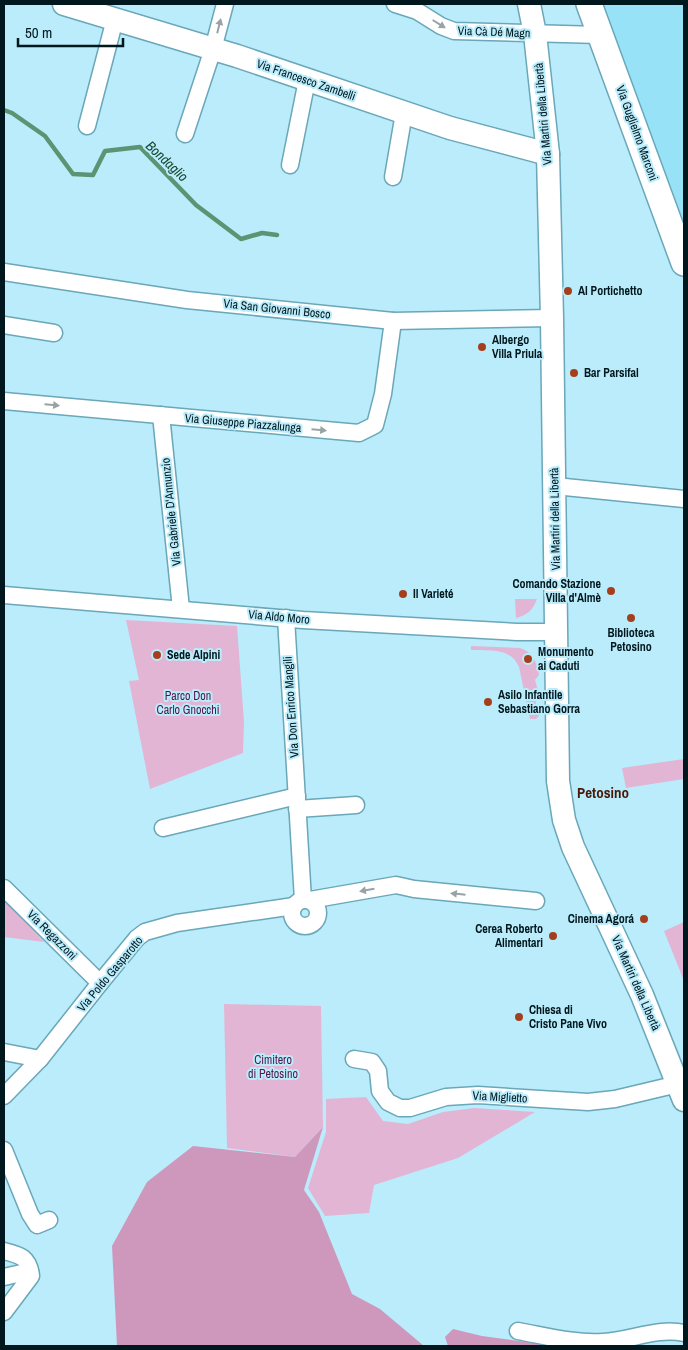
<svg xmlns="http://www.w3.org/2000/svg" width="688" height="1350" font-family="'Archivo Narrow',sans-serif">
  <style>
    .built { fill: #98e2f8 }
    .green { fill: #e3b5d4 }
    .forest { fill: #ce98bd }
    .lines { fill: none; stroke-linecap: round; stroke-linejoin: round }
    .stream { stroke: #599473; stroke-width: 4.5 }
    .street-casing { stroke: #69a7b9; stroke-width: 19 }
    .secondary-casing { stroke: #69a7b9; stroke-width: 25 }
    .primary-casing { stroke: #69a7b9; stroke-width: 28 }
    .street { stroke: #fff; stroke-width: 16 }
    .secondary { stroke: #fff; stroke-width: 22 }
    .primary { stroke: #fff; stroke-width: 25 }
    .oneway { fill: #99a2a5 }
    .poi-dot { fill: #a53f1b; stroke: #baecfb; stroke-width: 2 }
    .labels { text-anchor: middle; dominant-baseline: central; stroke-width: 4; stroke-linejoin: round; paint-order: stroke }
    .street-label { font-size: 12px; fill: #00171d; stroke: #baecfb }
    .poi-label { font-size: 12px; font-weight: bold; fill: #00171d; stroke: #baecfb; text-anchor: start }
    .park-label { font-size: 12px; fill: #541546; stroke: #baecfb }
    .water-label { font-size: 14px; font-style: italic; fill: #17462f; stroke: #baecfb }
    .quarter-label { font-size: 15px; font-weight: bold; fill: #491807; stroke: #baecfb }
  </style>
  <rect width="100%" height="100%" fill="#baecfb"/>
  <path class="built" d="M599 4H684V232Z"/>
  <g class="green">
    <path d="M515 599H537C533 610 528 615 516 618Z"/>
    <path d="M126 620 237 626 244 722 243 753 150 789 129 681 139 680Z"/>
    <path d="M471 646 520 648C533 652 537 662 539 675L535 680 539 694C531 705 540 706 539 716L536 719H530L519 667C510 647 490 651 471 650Z"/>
    <path d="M684 759V779L626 788 622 768Z"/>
    <path d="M4 900 44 942 4 937Z"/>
    <path d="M684 922V981L664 931Z"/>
    <path d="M224 1004 321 1006 323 1127 295 1157 227 1148Z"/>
    <path d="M366 1097 383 1121 408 1124 443 1112 474 1108 535 1112 458 1158 374 1185 369 1213 325 1216 308 1188 326 1132V1099Z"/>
  </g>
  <g class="forest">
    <path d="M323 1127 304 1190 319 1212 352 1294 380 1309 424 1346H117L112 1246 147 1182 193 1146 295 1157Z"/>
    <path d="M453 1329 482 1336 557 1346H448L445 1337Z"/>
  </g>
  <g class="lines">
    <path class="stream" d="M4 110 12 113 45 136 73 174 93 175 105 151 140 147 196 205 241 239 262 233 277 235"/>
    <g class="street-casing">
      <g id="street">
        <path d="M395 4 417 11 441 26 454 31 600 35"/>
        <path d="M87 126 115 19"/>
        <path d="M185 134 213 49 225 4"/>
        <path d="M290 165 307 80"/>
        <path d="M393 177 404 113"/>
        <path d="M4 272 187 300 393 321 552 318"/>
        <path d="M4 325 54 333"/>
        <path d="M4 401 359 433 375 425 383 394 393 321"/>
        <path d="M161 415 181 609"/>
        <path d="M555 486 684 499"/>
        <path d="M4 595 303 620 517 632H555"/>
        <path d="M286 618 303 900"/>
        <path d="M297 809 356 805"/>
        <path d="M163 828 297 796"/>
        <path d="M4 888 100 983"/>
        <circle cx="305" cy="913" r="13"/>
        <path d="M310 900 396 885 414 889 536 901"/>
        <path d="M4 1052 40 1059"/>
        <path d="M354 1059 372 1062 378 1071 380 1091 388 1102 400 1108H410L446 1097 478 1095 588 1102 615 1099 678 1084"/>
        <path d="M4 1096 40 1059 100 983 137 938 145 932 177 923 294 906"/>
        <path d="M4 1150 30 1214 37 1225 49 1220"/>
        <path d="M4 1251C20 1255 29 1257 31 1276L4 1312"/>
        <path d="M4 1277 30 1271"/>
        <path d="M518 1331C546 1336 576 1344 603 1342 630 1341 657 1327 684 1333"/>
      </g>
    </g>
    <g class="secondary-casing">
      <g id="secondary">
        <path d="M64 4 237 56 450 128 548 154"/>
        <path d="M529 4 535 34 548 154 552 318 558 781 564 820 573 847 642 995 684 1100"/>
      </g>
    </g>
    <g class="primary-casing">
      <path id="primary" d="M589 4 684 263"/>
    </g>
    <use href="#street" class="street"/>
    <use href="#secondary" class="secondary"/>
    <use href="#primary" class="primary"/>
  </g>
  <defs><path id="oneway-solid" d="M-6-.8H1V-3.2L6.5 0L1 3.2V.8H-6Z" transform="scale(1.25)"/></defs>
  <g class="oneway">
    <use href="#oneway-solid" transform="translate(439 24) rotate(32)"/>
    <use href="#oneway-solid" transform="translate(219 26) rotate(-76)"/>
    <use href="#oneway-solid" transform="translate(52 405) rotate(5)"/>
    <use href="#oneway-solid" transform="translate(319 430) rotate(5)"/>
    <use href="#oneway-solid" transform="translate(367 890) rotate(170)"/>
    <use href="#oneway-solid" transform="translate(458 894) rotate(-174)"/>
  </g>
  <g class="poi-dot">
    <circle cx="568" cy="291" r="5"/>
    <circle cx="482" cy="347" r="5"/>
    <circle cx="574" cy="373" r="5"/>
    <circle cx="611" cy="591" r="5"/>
    <circle cx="403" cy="594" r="5"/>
    <circle cx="631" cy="618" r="5"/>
    <circle cx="157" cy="655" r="5"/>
    <circle cx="528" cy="659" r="5"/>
    <circle cx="488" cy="702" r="5"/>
    <circle cx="644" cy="919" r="5"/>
    <circle cx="553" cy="936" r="5"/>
    <circle cx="519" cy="1017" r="5"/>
  </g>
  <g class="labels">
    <g class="street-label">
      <text transform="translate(494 32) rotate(2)">Via Cà Dé Magn</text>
      <text transform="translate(306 80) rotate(19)">Via Francesco Zambelli</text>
      <text transform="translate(543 114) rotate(-95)">Via Martiri della Libertà</text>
      <text transform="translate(637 133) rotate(70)">Via Guglielmo Marconi</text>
      <text transform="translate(277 309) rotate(6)">Via San Giovanni Bosco</text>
      <text transform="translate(243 423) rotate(5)">Via Giuseppe Piazzalunga</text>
      <text transform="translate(171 512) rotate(-96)">Via Gabriele D'Annunzio</text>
      <text transform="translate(555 519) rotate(-91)">Via Martiri della Libertà</text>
      <text transform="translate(279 617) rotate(5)">Via Aldo Moro</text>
      <text transform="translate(291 707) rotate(-94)">Via Don Enrico Mangili</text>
      <text transform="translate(52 935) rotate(45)">Via Regazzoni</text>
      <text transform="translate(110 974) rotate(-50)">Via Poldo Gasparotto</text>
      <text transform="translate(636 983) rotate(66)">Via Martiri della Libertà</text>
      <text transform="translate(500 1097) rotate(3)">Via Miglietto</text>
    </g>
    <g class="poi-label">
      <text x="578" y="291">Al Portichetto</text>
      <text x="492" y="340">Albergo<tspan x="492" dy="14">Villa Priula</tspan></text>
      <text x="584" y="373">Bar Parsifal</text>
      <text x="601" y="584" text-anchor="end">Comando Stazione<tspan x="601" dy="14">Villa d'Almè</tspan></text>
      <text x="413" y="594">Il Varieté</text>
      <text x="631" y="633" text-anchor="middle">Biblioteca<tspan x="631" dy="14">Petosino</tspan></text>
      <text x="538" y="652">Monumento<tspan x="538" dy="14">ai Caduti</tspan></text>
      <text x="167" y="655">Sede Alpini</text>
      <text x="498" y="695">Asilo Infantile<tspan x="498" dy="14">Sebastiano Gorra</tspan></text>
      <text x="634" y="919" text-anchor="end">Cinema Agorá</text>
      <text x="543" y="929" text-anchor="end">Cerea Roberto<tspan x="543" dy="14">Alimentari</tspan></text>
      <text x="529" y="1010">Chiesa di<tspan x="529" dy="14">Cristo Pane Vivo</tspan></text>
    </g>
    <g class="park-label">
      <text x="188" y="696">Parco Don<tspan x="188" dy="14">Carlo Gnocchi</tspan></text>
      <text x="273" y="1060">Cimitero<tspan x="273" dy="14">di Petosino</tspan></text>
    </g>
    <g class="water-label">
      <text transform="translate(167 161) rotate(43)">Bondaglio</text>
    </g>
    <g class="quarter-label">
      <text x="603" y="792">Petosino</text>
    </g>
  </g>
  <rect width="688" height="1350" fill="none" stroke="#00171d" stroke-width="10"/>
  <path d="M18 38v8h105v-8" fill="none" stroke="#00171d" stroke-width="2.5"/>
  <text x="25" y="38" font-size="15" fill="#00171d" stroke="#baecfb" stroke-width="4" paint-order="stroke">50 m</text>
</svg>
